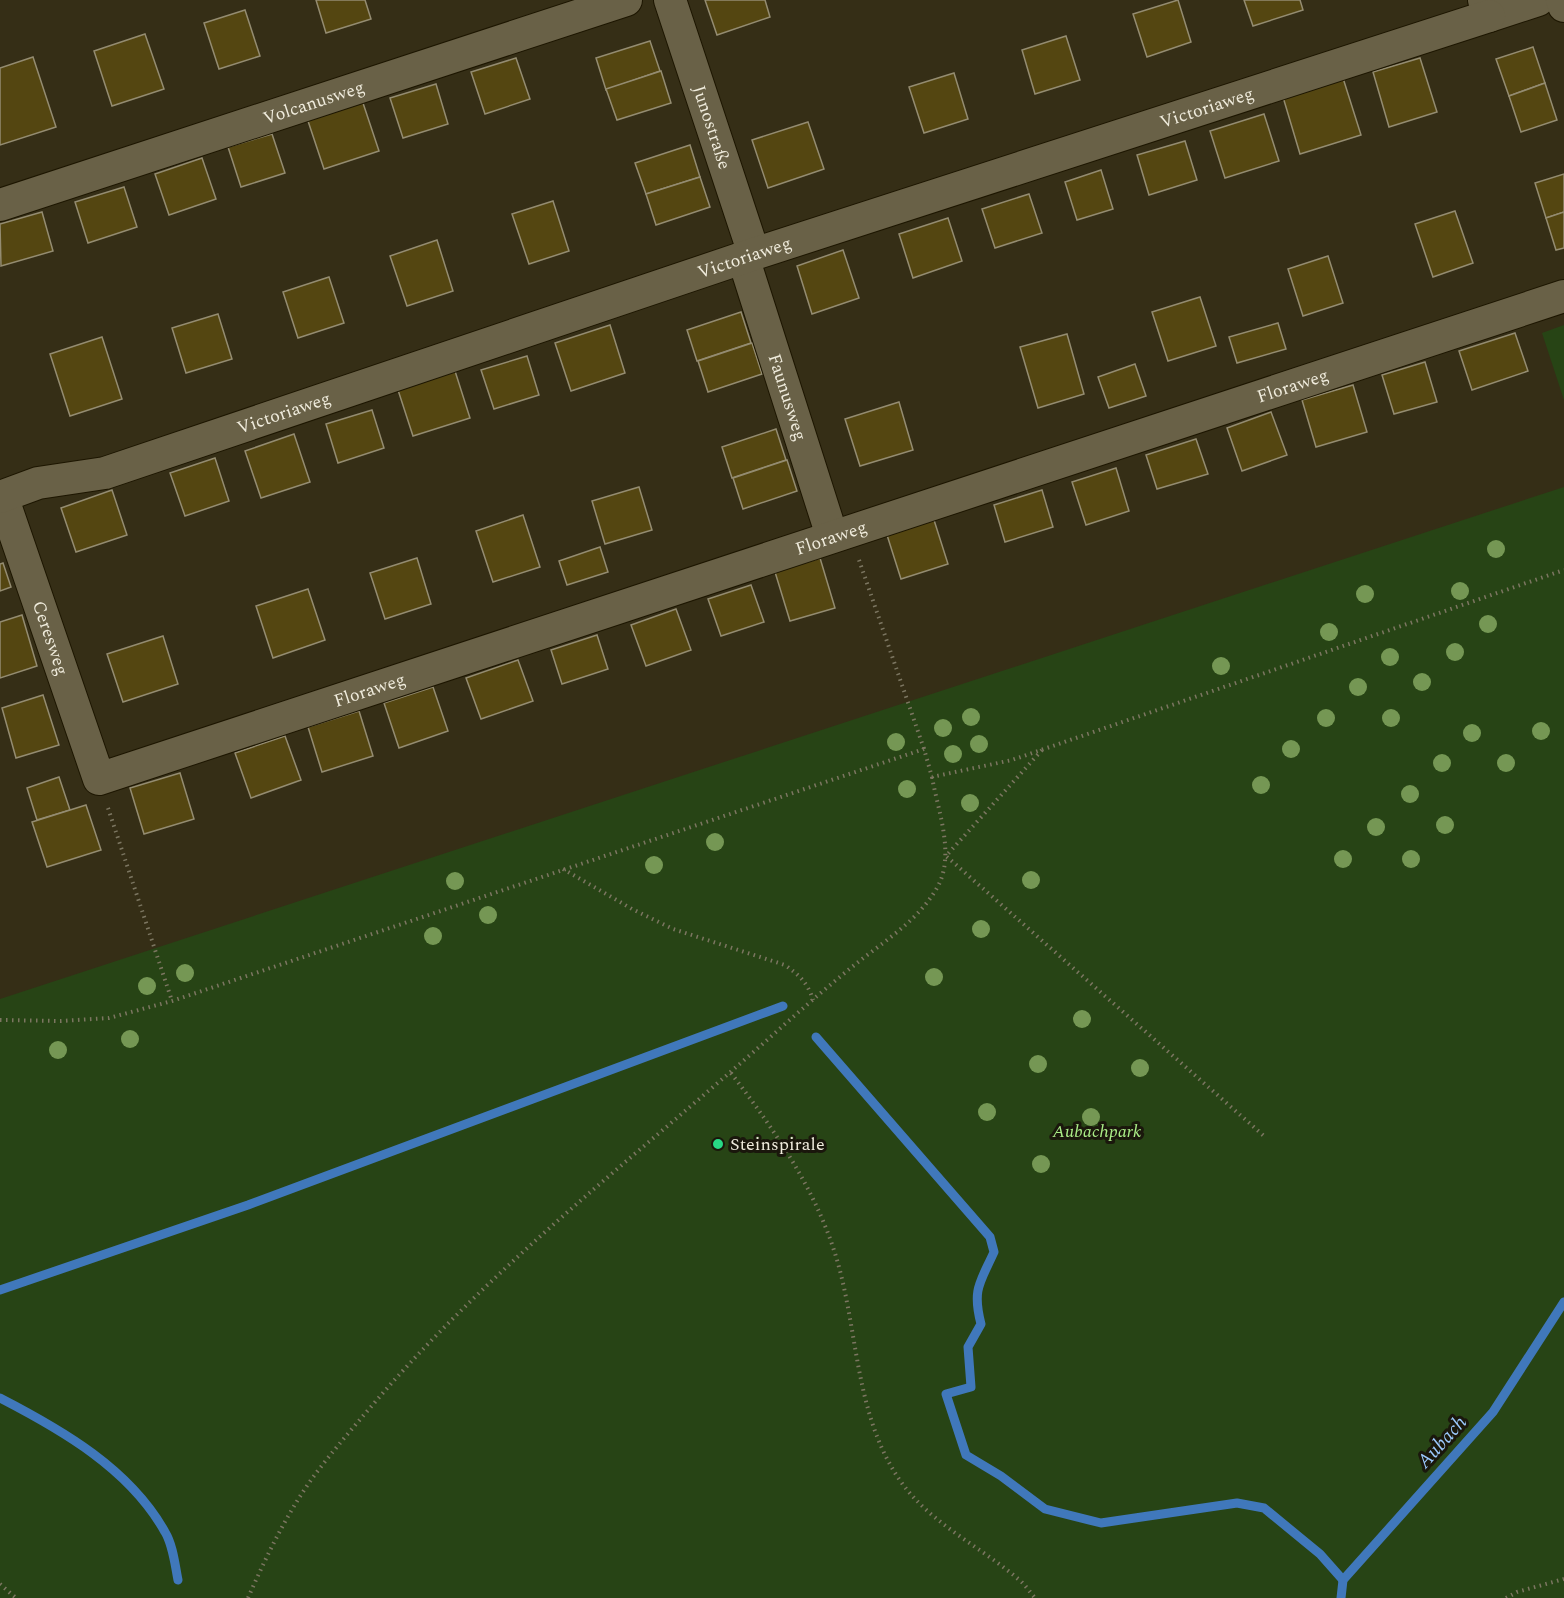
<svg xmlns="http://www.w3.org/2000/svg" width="1564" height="1598" font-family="Spectral,serif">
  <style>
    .green { fill: #274415 }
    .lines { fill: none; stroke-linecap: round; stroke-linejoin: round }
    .stream { stroke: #4078bb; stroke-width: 9 }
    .building { fill: #544611; stroke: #948c71; stroke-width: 1.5 }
    .minor-casing { stroke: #1d1601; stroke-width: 34 }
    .path { stroke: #7c7661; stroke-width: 4; stroke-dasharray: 1.5 4.5; stroke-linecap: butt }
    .minor { stroke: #696147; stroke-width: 32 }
    .tree { fill: #759754 }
    .poi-dot { fill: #28d885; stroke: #1a170c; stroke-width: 2 }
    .labels { text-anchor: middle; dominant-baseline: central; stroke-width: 6; stroke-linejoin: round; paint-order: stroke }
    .street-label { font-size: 18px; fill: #f0ecdd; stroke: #1a170c }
    .park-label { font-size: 18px; font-style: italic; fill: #aaed87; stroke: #1a170c }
    .poi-label { font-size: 18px; fill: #f0ecdd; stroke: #1a170c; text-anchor: start }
    .water-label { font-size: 20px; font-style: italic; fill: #9bc8fd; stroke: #1a170c }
  </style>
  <rect width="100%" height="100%" fill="#352e16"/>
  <g class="green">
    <path d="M1564 325V400L1542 333Z"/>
    <path d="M1564 487V1598H0V999Z"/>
  </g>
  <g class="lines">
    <g class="stream">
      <path d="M816 1037 990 1237 994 1252C980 1283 972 1289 981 1324L968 1347 971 1387 946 1394 966 1455 1001 1476 1045 1509 1101 1523 1237 1503 1264 1508 1320 1554 1343 1580"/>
      <path d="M0 1290 248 1205 783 1006"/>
      <path d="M0 1398C62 1430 130 1469 165 1532 173 1545 175 1565 178 1580"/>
      <path d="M1341 1598 1343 1580 1493 1412 1564 1302"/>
    </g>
  </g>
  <g class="building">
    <path d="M316 0H365L371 19 326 33Z"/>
    <path d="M705 0H765L770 17 717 35Z"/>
    <path d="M1178 0 1191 42 1147 57 1133 14Z"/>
    <path d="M1244 0H1300L1303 10 1253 26Z"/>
    <path d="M245 10 260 56 219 69 204 23Z"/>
    <path d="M145 34 164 89 112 106 94 51Z"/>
    <path d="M1066 36 1080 80 1035 94 1022 50Z"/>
    <path d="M650 41 660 71 606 90 596 58Z"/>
    <path d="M1533 47 1545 83 1509 96 1496 59Z"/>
    <path d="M33 57 56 127 0 145V68Z"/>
    <path d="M516 58 530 99 485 114 471 72Z"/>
    <path d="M1420 58 1437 112 1389 127 1373 72Z"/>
    <path d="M661 71 671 103 617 120 606 89Z"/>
    <path d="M954 73 968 119 924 133 909 87Z"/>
    <path d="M1343 78 1361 135 1300 154 1283 97Z"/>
    <path d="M1545 83 1557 120 1521 132 1509 96Z"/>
    <path d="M436 84 448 124 403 138 390 98Z"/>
    <path d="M361 97 379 151 324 169 306 115Z"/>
    <path d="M1264 114 1279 161 1225 178 1210 131Z"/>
    <path d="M808 122 824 169 768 188 752 140Z"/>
    <path d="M272 134 285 173 241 187 228 147Z"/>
    <path d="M1185 141 1197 180 1149 195 1137 155Z"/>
    <path d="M690 145 700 177 646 194 635 163Z"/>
    <path d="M202 158 216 199 169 215 155 174Z"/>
    <path d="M1101 170 1113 209 1077 220 1065 182Z"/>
    <path d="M1564 174V212L1546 218 1535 183Z"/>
    <path d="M700 177 710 207 656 225 646 194Z"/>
    <path d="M124 187 137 227 88 243 75 202Z"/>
    <path d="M1029 194 1042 233 995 248 982 209Z"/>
    <path d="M553 201 569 251 529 264 512 214Z"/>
    <path d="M1455 211 1473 263 1433 277 1415 224Z"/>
    <path d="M42 212 53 251 1 266 0 224Z"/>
    <path d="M1564 212V248L1556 250 1546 218Z"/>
    <path d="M948 218 962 261 913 278 899 234Z"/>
    <path d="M437 240 453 291 407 306 390 256Z"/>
    <path d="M843 250 859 298 812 314 797 266Z"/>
    <path d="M1328 256 1343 303 1303 316 1288 269Z"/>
    <path d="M329 277 344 323 298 338 283 292Z"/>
    <path d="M1200 297 1216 346 1168 361 1152 312Z"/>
    <path d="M741 312 751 343 697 361 687 330Z"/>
    <path d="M218 314 232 359 186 373 172 328Z"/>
    <path d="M1278 323 1286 349 1237 363 1229 337Z"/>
    <path d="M610 325 625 373 571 391 555 343Z"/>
    <path d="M1515 333 1528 371 1472 390 1459 351Z"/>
    <path d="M1067 334 1084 394 1038 408 1020 347Z"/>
    <path d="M102 337 122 399 70 416 50 354Z"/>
    <path d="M752 343 762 374 708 392 698 361Z"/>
    <path d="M527 356 539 395 494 409 481 370Z"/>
    <path d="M1425 362 1437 402 1394 414 1382 375Z"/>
    <path d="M1135 364 1146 396 1109 408 1098 377Z"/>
    <path d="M455 371 470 418 413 436 398 390Z"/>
    <path d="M1353 385 1367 432 1316 447 1302 400Z"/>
    <path d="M899 402 913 450 860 466 845 419Z"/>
    <path d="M372 410 384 448 338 463 326 424Z"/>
    <path d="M1271 412 1287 455 1242 471 1227 428Z"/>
    <path d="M776 429 786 460 732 478 722 447Z"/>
    <path d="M294 434 310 482 261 498 245 451Z"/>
    <path d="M1196 439 1208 474 1157 489 1146 455Z"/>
    <path d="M215 458 229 501 185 516 170 473Z"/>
    <path d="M787 460 797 491 743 509 733 478Z"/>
    <path d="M1116 468 1129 511 1086 525 1072 482Z"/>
    <path d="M639 487 652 530 605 544 592 501Z"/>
    <path d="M112 490 127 535 76 552 61 508Z"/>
    <path d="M1042 490 1053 527 1005 542 994 505Z"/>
    <path d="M523 515 540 567 493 582 476 531Z"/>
    <path d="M934 520 948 564 901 579 887 535Z"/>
    <path d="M600 547 608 572 567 585 559 561Z"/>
    <path d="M417 558 431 604 385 619 370 573Z"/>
    <path d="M820 558 835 608 790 621 775 572Z"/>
    <path d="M3 563 11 587 0 591V564Z"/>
    <path d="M751 585 764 622 721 636 708 599Z"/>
    <path d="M308 589 325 640 273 658 256 606Z"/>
    <path d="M676 609 691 650 646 666 631 625Z"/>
    <path d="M22 615 37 666 0 678V622Z"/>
    <path d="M597 635 608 669 562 684 551 650Z"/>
    <path d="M163 636 178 684 123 702 107 654Z"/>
    <path d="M518 660 533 701 481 719 466 678Z"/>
    <path d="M433 687 448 731 399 748 384 703Z"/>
    <path d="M43 695 59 745 16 758 2 708Z"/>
    <path d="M359 711 373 756 322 772 308 727Z"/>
    <path d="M285 736 301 780 251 798 235 753Z"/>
    <path d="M180 773 194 819 144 834 130 788Z"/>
    <path d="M59 777 70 810 37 820 27 788Z"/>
    <path d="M86 805 101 850 47 867 32 822Z"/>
  </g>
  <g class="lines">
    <g class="minor-casing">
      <g id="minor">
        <path id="s1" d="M670 0 754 254"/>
        <path d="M1484 0 1489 16 1538 0"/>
        <path d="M1562 0 1564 6"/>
        <path id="s2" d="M0 205 626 0"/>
        <path id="s3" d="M743 257 832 536"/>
        <path id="s4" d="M2 496 99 779 1564 296"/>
        <path id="s5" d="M0 497 38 483 105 473 754 254 1489 16"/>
      </g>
    </g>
    <g class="path">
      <path d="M859 560 924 749"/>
      <path d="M1042 750 946 856 1264 1136"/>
      <path d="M108 808 172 1001"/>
      <path d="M563 869 632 909 673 929 785 965C799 975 808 983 813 1000"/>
      <path d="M0 1020 61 1021 109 1018 172 1001 924 749 932 777 1012 760 1564 570"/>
      <path d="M731 1073C779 1136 824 1201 842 1279 858 1346 859 1420 899 1479 928 1522 978 1545 1017 1578 1024 1583 1029 1591 1035 1598"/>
      <path d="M0 1584 16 1598"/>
      <path d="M248 1598C266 1557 285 1517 311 1480 333 1450 358 1422 382 1394 503 1256 649 1146 785 1024 809 1003 833 982 857 963 886 940 920 919 938 886 955 854 938 811 932 777"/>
      <path d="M1506 1598 1517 1592 1564 1579"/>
    </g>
    <use href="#minor" class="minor"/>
  </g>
  <g class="tree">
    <circle cx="1496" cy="549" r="9"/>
    <circle cx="1460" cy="591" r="9"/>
    <circle cx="1365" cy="594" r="9"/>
    <circle cx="1488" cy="624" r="9"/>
    <circle cx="1329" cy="632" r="9"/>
    <circle cx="1455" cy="652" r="9"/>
    <circle cx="1390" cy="657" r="9"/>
    <circle cx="1221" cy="666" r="9"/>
    <circle cx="1422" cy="682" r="9"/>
    <circle cx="1358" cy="687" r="9"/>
    <circle cx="971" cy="717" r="9"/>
    <circle cx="1326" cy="718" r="9"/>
    <circle cx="1391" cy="718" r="9"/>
    <circle cx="943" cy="728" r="9"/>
    <circle cx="1541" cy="731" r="9"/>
    <circle cx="1472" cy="733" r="9"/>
    <circle cx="896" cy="742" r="9"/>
    <circle cx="979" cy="744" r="9"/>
    <circle cx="1291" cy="749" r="9"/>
    <circle cx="953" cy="754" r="9"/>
    <circle cx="1442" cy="763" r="9"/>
    <circle cx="1506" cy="763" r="9"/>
    <circle cx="1261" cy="785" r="9"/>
    <circle cx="907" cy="789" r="9"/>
    <circle cx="1410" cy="794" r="9"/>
    <circle cx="970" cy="803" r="9"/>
    <circle cx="1445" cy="825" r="9"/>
    <circle cx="1376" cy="827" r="9"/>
    <circle cx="715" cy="842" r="9"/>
    <circle cx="1343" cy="859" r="9"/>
    <circle cx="1411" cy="859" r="9"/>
    <circle cx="654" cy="865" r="9"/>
    <circle cx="1031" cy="880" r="9"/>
    <circle cx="455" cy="881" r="9"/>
    <circle cx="488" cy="915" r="9"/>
    <circle cx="981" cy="929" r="9"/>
    <circle cx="433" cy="936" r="9"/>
    <circle cx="185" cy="973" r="9"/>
    <circle cx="934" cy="977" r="9"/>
    <circle cx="147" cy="986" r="9"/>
    <circle cx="1082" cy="1019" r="9"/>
    <circle cx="130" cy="1039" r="9"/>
    <circle cx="58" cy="1050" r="9"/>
    <circle cx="1038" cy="1064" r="9"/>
    <circle cx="1140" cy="1068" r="9"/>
    <circle cx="987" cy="1112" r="9"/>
    <circle cx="1091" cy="1117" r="9"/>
    <circle cx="1041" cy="1164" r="9"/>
  </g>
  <circle class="poi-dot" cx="718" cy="1144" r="6"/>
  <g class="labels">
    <g class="street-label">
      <text stroke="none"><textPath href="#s2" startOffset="330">Volcanusweg</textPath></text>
      <text stroke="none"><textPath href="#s5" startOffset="1269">Victoriaweg</textPath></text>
      <text stroke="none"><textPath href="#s1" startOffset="134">Junostraße</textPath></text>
      <text stroke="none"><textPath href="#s5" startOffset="783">Victoriaweg</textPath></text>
      <text stroke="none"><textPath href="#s4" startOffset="1556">Floraweg</textPath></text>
      <text stroke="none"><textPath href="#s3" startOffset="147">Faunusweg</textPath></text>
      <text stroke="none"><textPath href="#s5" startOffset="297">Victoriaweg</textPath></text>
      <text stroke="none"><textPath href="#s4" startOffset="1070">Floraweg</textPath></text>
      <text stroke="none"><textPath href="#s4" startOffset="150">Ceresweg</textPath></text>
      <text stroke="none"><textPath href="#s4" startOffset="584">Floraweg</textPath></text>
    </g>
    <g class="park-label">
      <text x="1097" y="1131">Aubachpark</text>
    </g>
    <g class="poi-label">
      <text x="730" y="1144">Steinspirale</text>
    </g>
    <g class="water-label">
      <text transform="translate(1442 1442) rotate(-48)">Aubach</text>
    </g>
  </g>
</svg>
